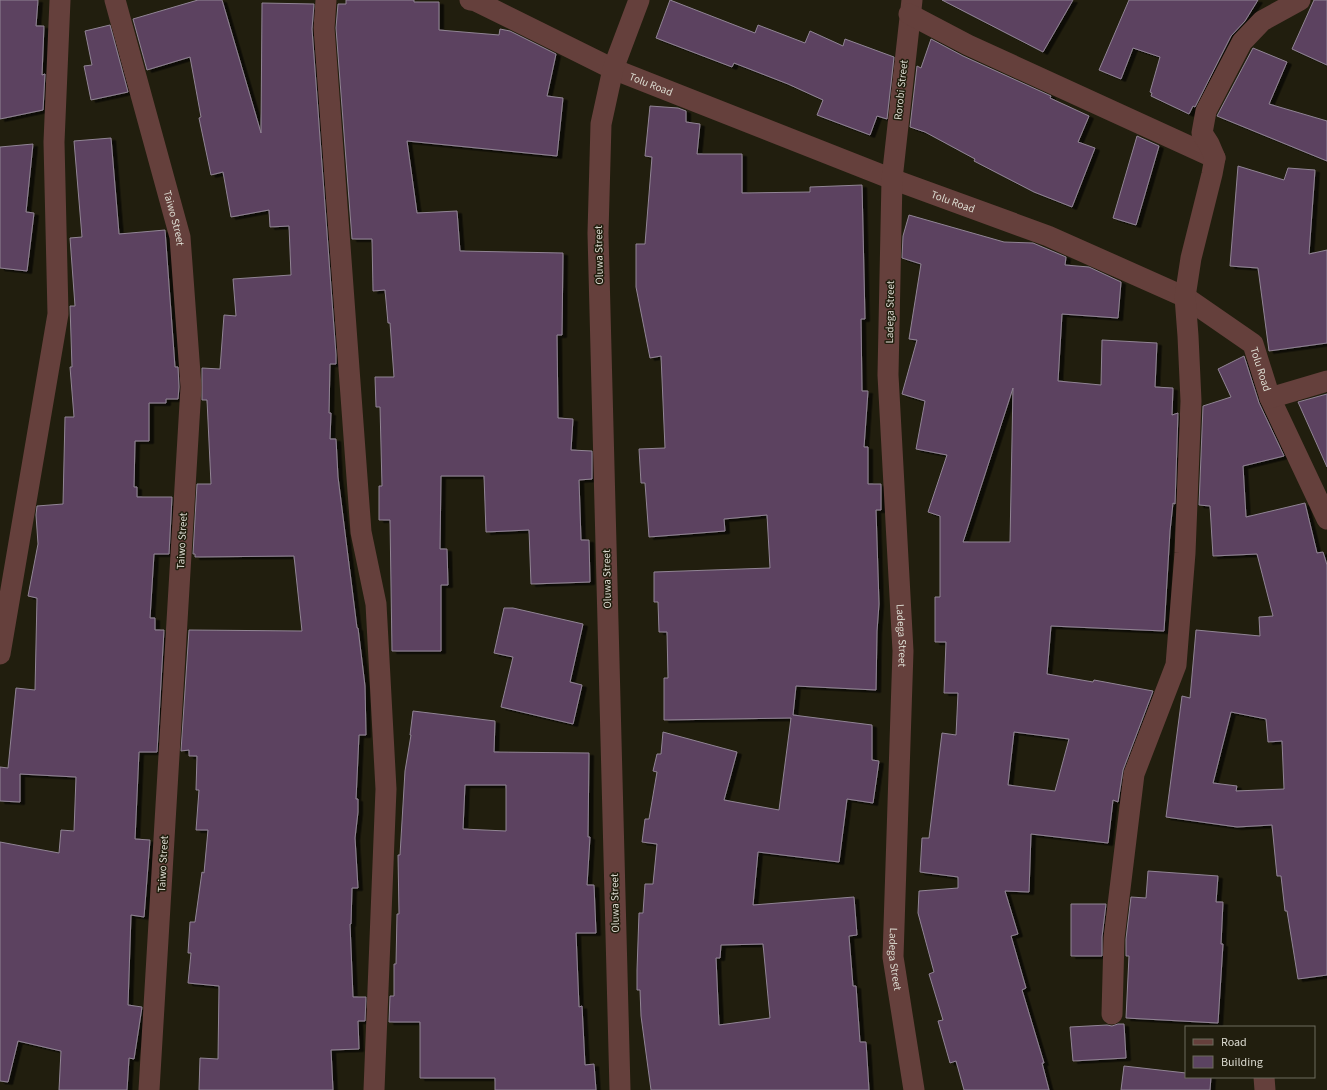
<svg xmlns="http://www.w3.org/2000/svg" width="1327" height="1090" font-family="'Source Sans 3',sans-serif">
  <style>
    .building { fill: #5b4361; stroke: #918494; fill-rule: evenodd; filter: url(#shadow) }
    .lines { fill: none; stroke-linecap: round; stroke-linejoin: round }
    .minor { stroke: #65403c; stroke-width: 21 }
    .labels { text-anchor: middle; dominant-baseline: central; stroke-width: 3; stroke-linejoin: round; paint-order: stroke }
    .street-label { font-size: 11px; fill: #dcdbd1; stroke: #211e0e }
  </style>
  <defs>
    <filter id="shadow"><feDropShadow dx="4.5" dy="2.5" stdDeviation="0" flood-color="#0009"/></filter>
  </defs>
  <rect width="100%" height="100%" fill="#211e0e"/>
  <g class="building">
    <path d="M0 0H38L36 26H44L42 75 45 74 43 110 0 119Z"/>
    <path d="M198 0H222L261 133 262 3 314 4 312 29 336 355V364H330L329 413H331L330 439H336L338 477 357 628H358L365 686 366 735H359L356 799H358V812L355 838 358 888H352L351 924H350L353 997H366L365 1021H358L359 1049 331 1050 333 1090H199L200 1058 218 1059 219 986 188 983 191 953H188L190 922H195L202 872 204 873 208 830H196L199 790H196L197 756H189V750L181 751 189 630 302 631 294 556 195 557V554H193L197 484H211L207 400H202V368L220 369 224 315 236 316 233 279 291 275 289 226 270 227 269 210 231 217 223 172 211 175 199 118 201 117 190 57 147 70 133 19Z"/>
    <path d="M346 0H414V2H439V30L499 35 500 29 510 31 556 54 547 96 563 98 557 156 407 141 417 213 457 211 460 251 563 253 562 335H557L558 418 573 419 571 450 592 451V479L579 480 581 540H589L590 582 531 584 529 530 486 532 484 476H441L440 549H447L448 585H441V651H392L390 520H379V486H382L380 407H376L375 377H394L390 323H388L385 290 373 291 372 239H352L336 28 338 4H346Z"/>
    <path d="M670 0 755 33 758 25 805 43 810 31 843 46 845 39 894 57 887 119 877 116 870 135 817 115 823 100 788 84 734 63 732 67 656 38Z"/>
    <path d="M942 0H1073L1043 52Z"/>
    <path d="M1129 0H1258L1245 21 1231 36 1195 107 1193 106 1189 114 1151 96 1152 93 1150 92 1160 57 1133 48 1121 79 1099 70Z"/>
    <path d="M1314 0H1327V65L1292 49Z"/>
    <path d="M110 25 128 92 91 100 84 66 92 65 85 31Z"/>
    <path d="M931 39 963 56 1051 96 1050 98 1089 116 1078 142 1095 148 1072 207 1034 192 974 161 975 159 925 132 910 127 917 66 921 68Z"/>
    <path d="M1253 48 1287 62 1269 104 1327 121V161L1217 116Z"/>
    <path d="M650 106 678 108 686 111V122L700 124 697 154H742V193L810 192V187L862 185 865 319H861L862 391H868L864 447H868V484H881V510H876L879 604 877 631 876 690 796 686 793 715 872 725V760L879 761 873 803 847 799 839 862 758 852 753 905 854 897 857 935 849 936 853 986H856L860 1042H866L869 1090H651L641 1016 640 990H637V970L639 913H643L645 884H653L657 844 642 842 645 819H649L657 772 653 771 657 754H661L663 732 737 752 724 800 779 810 791 718 664 720V678H668L667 632H659L658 602H654V572L770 568 767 515 724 519 725 531 649 537 645 483H641L639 449 665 448 661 356 650 358 636 287V244H645L652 157 645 156ZM763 944 770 1018 719 1025 716 958H720L721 945Z"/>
    <path d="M1137 136 1159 146 1136 225 1113 218Z"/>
    <path d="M111 138 119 234 165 230 175 367H178L179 387 178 399H166V403H149V441H135L134 487H137V497H172L169 554H154L150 618H155V630H164L157 752H139L135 839 150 840 144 917 131 915 128 1005 142 1007 134 1059 129 1058 127 1090H59L61 1051 18 1041 8 1082 0 1081V842L59 853 61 830 74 831 76 777 20 774V802L0 801V767L8 768 16 688 35 690 37 598 28 596 38 544 36 515 37 506 63 504 65 417H74L70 367H72L70 306H75L70 238 82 237 74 141Z"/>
    <path d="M33 144 26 212 34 213 27 271 0 268V147Z"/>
    <path d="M1238 166 1284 180 1288 168 1315 170 1309 254 1327 250V343L1269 351 1258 268 1230 266Z"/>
    <path d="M909 215 1004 242 1033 243 1066 257 1065 265 1089 267 1121 282 1118 318 1062 314 1058 381 1101 385 1102 340 1157 343 1155 387 1173 388 1172 415 1178 413 1175 504 1173 503 1170 531 1164 631 1051 626 1047 674 1093 682 1094 680 1153 691 1123 770 1118 802 1113 800 1108 843 1031 834 1029 892 1005 891 1018 934 1011 936 1026 988 1022 990 1044 1063H1042L1049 1090H964L956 1061 950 1063 938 1021 943 1020 929 974 934 972 918 913 919 891 958 888V877L920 872 922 838H929L942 733 956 735 958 693H944L946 642H935V597H940V516L928 512 947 455 916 449 925 401 902 394 917 340 909 339 921 264 902 258 903 236ZM1013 388 1010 542H963ZM1014 732 1069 739 1055 791 1008 785Z"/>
    <path d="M1244 356 1259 403 1284 456 1243 466 1246 517 1305 503 1317 553 1323 552 1327 565V975L1298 979 1287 911H1285L1281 876H1277L1272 825 1237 827 1166 817 1182 696 1190 698 1196 630 1260 636 1259 617 1273 616 1257 554 1213 556 1210 506 1199 505 1203 406 1231 397 1218 369ZM1231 712 1266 719 1268 742 1282 741 1284 789 1236 791 1237 786 1213 783Z"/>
    <path d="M1327 394V467L1298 402Z"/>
    <path d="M504 608H513L583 624 570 682 582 685 573 724 501 707 513 657 494 653Z"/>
    <path d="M413 711 495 721 494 752 589 753 588 837H590L587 885H594L596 933H576L579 1007 582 1006 585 1065 594 1064 596 1090H495V1078H420V1022H389L390 996H394V964H396L397 914H399L398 855H400L405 771 411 735H410ZM465 785H506V831L463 829Z"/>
    <path d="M1148 871 1218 876 1216 902H1223L1221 944H1223L1218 1023 1126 1018 1129 956H1126V939L1131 897 1146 898Z"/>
    <path d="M1071 904H1106L1102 937V956H1071Z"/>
    <path d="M1118 1024H1124L1126 1058 1073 1061 1070 1027 1107 1025 1112 1026Z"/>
    <path d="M1124 1066 1186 1073V1077H1211L1210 1090H1121Z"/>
  </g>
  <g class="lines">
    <g class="minor">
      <path id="s1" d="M115 0 180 237 191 387 149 1090"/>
      <path d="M326 0 324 28 361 532 376 604 386 789 374 1090"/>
      <path id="s2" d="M470 0 476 1 613 69 892 179 1048 236 1185 297 1253 344 1270 398 1327 519"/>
      <path id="s3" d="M912 0 892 179 888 375 903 651 893 957 914 1090"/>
      <path d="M909 14 968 45 1215 158"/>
      <path d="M1270 398 1327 381"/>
      <path d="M0 654 58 314 54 142 60 0"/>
      <path d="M1112 1014 1114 938 1134 774 1176 665 1185 553 1191 401 1188 336 1185 297 1191 258 1212 174 1215 158 1209 144 1202 133 1206 111 1242 42 1262 21 1300 0"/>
      <path d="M1264 1077 1265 1090"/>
      <path d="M620 1090 598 233 601 124 613 69 639 0"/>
    </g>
  </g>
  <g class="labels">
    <g class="street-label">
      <text stroke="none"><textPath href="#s2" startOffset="200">Tolu Road</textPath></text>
      <text transform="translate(901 90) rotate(-84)">Rorobi Street</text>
      <text stroke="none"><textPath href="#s2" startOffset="524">Tolu Road</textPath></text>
      <text stroke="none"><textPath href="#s1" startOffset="226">Taiwo Street</textPath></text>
      <text transform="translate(599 255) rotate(-91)">Oluwa Street</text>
      <text transform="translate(890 312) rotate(-89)">Ladega Street</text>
      <text stroke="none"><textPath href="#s2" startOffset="884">Tolu Road</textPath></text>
      <text transform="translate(182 541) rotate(-87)">Taiwo Street</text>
      <text transform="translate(607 579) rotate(-91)">Oluwa Street</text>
      <text stroke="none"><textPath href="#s3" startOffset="637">Ladega Street</textPath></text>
      <text transform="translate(163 864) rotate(-87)">Taiwo Street</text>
      <text transform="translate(615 903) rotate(-91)">Oluwa Street</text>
      <text stroke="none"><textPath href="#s3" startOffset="961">Ladega Street</textPath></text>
    </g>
  </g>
  <rect x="1185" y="1026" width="130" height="52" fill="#211e0e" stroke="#6c6a5c"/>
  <rect x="1193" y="1039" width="20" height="6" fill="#65403c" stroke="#6c6a5c"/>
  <text x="1221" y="1046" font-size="12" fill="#dcdbd1">Road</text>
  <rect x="1193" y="1056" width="20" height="12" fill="#5b4361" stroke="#6c6a5c"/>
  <text x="1221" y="1066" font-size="12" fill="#dcdbd1">Building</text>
</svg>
